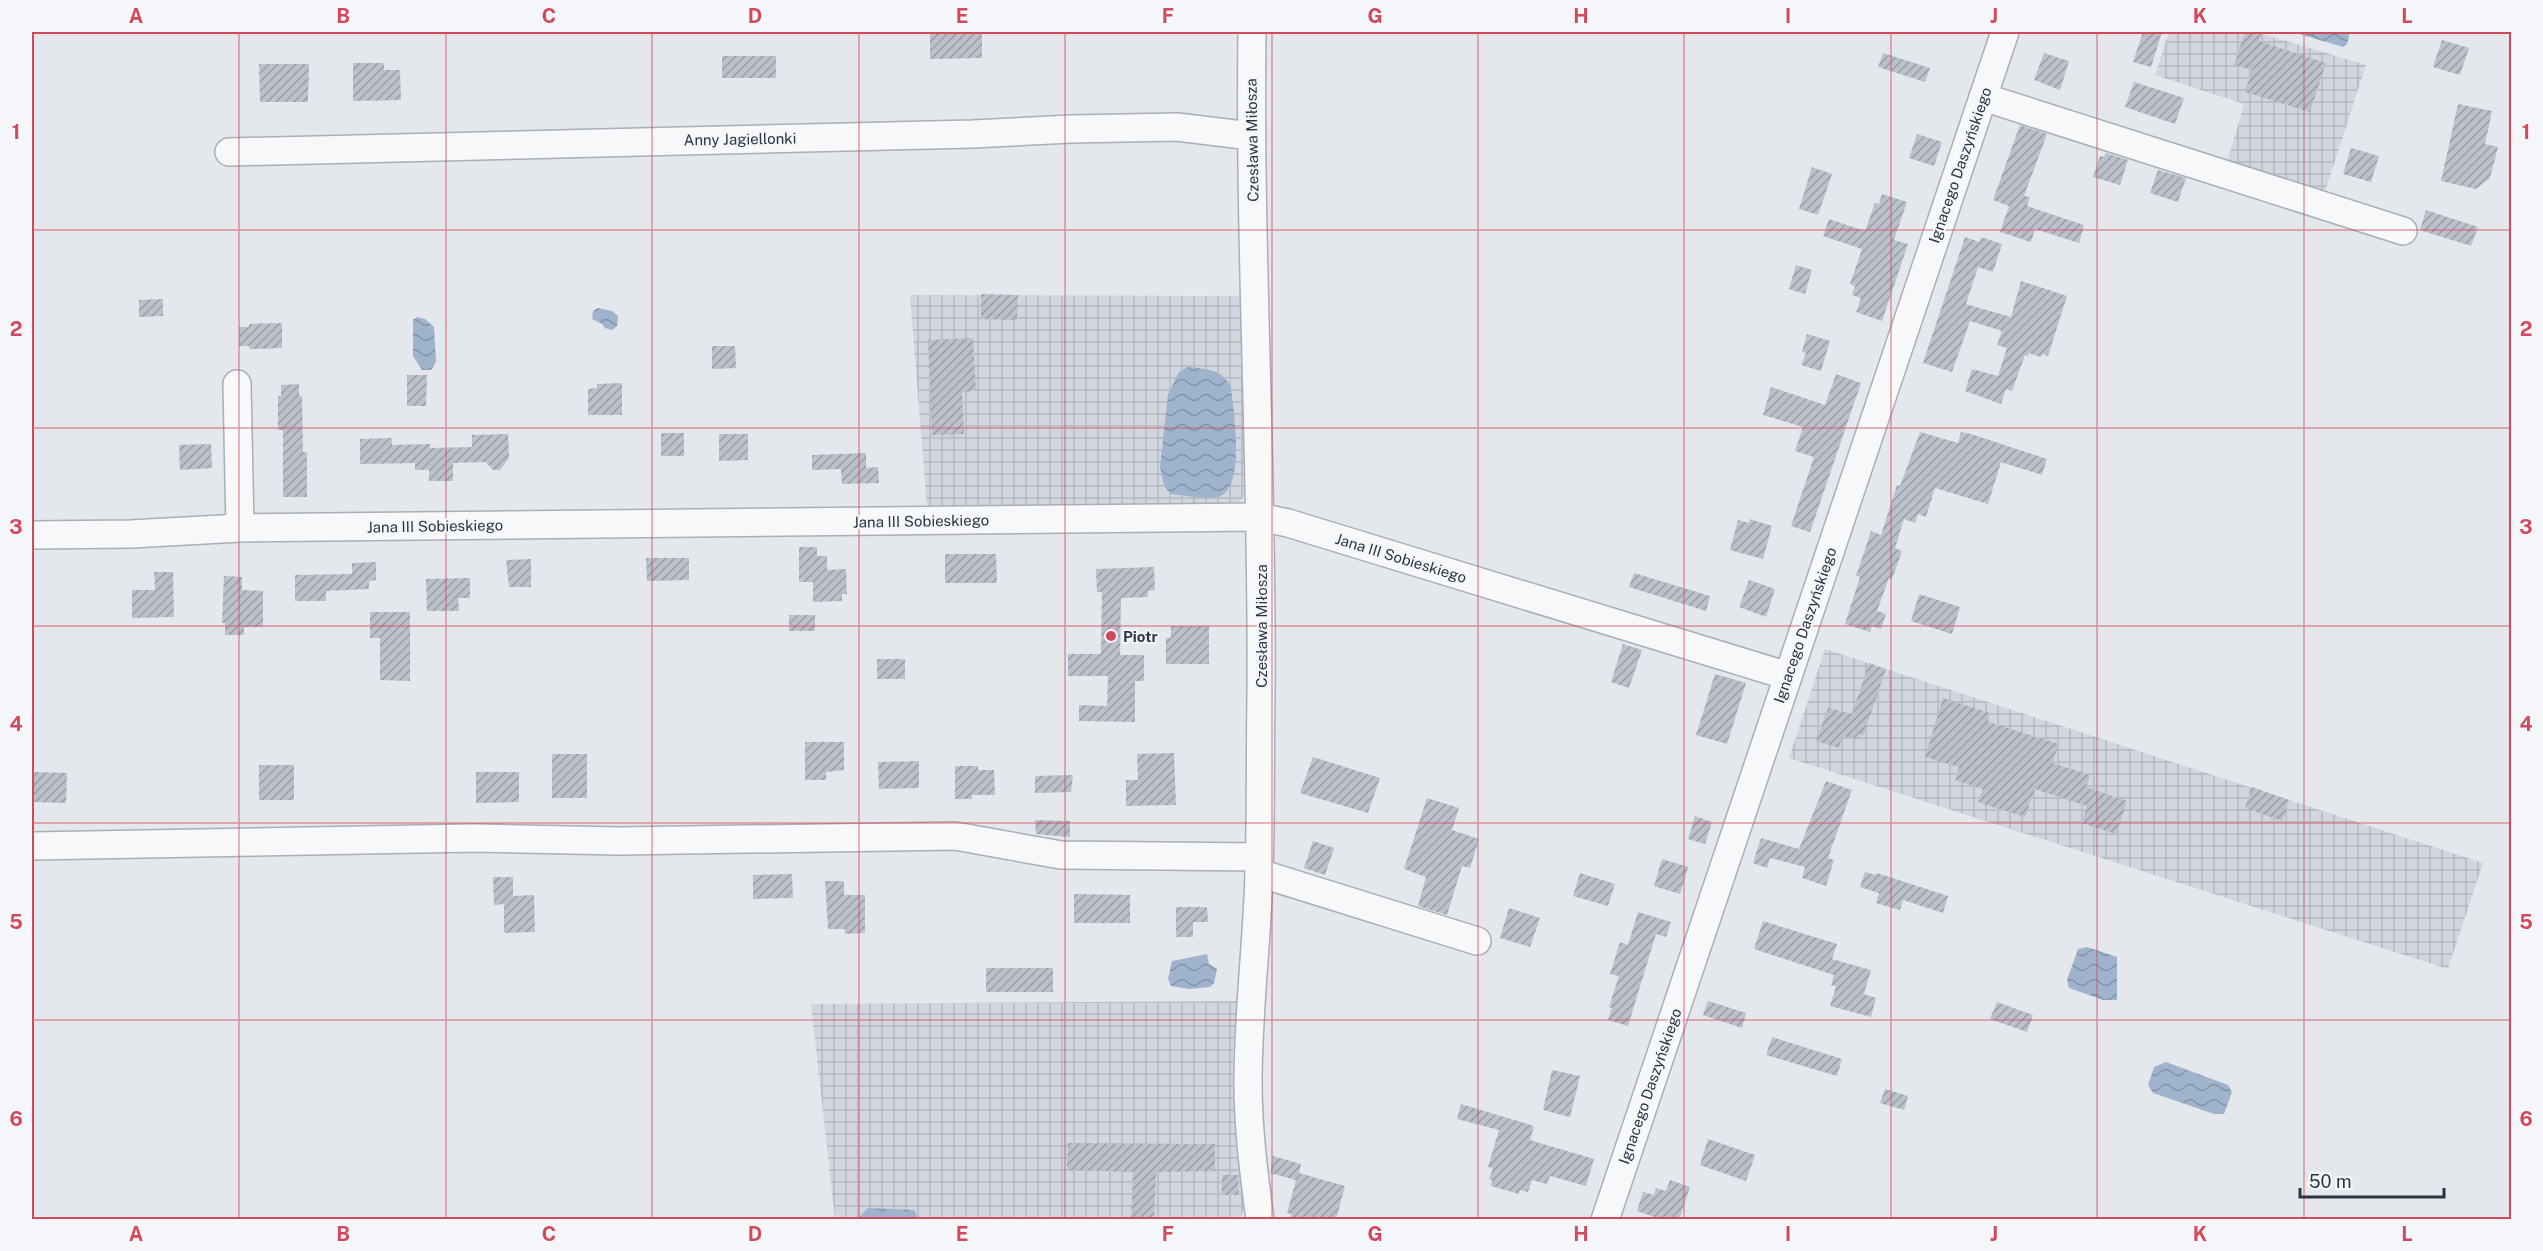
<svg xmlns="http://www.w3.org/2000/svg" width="2543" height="1251" font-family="'Public Sans',sans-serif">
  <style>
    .industrial { fill: url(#industrial-grid) }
    .water { fill: url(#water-waves) }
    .building { fill: url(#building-hatch) }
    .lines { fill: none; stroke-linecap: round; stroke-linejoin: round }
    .minor-casing { stroke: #a9aeb7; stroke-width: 30 }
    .minor { stroke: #f7f8fa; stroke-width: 27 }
    .grid { fill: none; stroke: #d1495b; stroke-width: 1.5; stroke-opacity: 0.55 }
    .poi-dot { fill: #d1495b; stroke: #f4f6f9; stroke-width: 2 }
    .labels { text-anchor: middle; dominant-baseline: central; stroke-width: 4.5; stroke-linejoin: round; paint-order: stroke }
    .street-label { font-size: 15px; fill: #2b3445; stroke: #f4f6f9 }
    .poi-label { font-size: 15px; font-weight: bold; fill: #2b3445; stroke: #f4f6f9; text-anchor: start }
    .neatline { fill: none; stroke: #d1495b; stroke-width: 2 }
    .grid-label { font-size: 20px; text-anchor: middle; font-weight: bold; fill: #d1495b }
  </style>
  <defs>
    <pattern id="industrial-grid" width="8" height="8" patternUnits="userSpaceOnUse" patternTransform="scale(1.5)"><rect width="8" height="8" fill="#d2d6de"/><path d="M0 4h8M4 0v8" fill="none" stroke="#b4b8c0"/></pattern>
    <pattern id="water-waves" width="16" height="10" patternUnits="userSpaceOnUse" patternTransform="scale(1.5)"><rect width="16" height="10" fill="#9fb4cc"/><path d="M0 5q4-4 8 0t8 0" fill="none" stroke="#8293a7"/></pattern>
    <pattern id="building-hatch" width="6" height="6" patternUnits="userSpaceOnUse" patternTransform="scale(1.5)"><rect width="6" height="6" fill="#bbc0ca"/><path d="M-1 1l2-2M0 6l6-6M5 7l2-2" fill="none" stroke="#989da6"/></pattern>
  </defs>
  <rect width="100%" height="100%" fill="#e4e7ec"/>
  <g class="industrial">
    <path d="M2169 32H2256L2366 65 2323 198 2227 162 2244 104 2155 75Z"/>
    <path d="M910 295 1247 296V487L1243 498 1235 505 927 508Z"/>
    <path d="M1825 649 2483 863 2448 969 1789 758Z"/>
    <path d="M1244 1001 1243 1032 1234 1039 1233 1069 1242 1077 1247 1202 1240 1219H835L811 1004Z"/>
  </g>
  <g class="water">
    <path d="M2293 32H2350L2347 44 2343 47Z"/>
    <path d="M598 308 612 311 618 316 617 326 612 330 605 328 602 324 592 319 593 311Z"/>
    <path d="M417 317 425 319 434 327 436 362 431 370H422L413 356V320Z"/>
    <path d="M1188 367C1207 369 1222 369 1231 387 1233 411 1247 489 1218 497 1207 500 1183 495 1171 494L1164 486 1160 467 1168 394 1179 372Z"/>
    <path d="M2087 947 2117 957V1000H2103L2069 988 2067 980 2078 949Z"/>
    <path d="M1207 954 1209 964 1217 969 1214 983 1210 987 1189 989 1171 986 1168 979 1172 961Z"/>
    <path d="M2166 1062 2228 1085 2232 1092 2224 1114H2214L2153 1093 2148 1085 2154 1067Z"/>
    <path d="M868 1208 914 1210 919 1219H857Z"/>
  </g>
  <g class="building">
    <path d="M2143 32H2162L2151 67 2133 62Z"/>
    <path d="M2245 32H2262L2259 41 2326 63 2310 112 2245 92 2252 70 2234 65Z"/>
    <path d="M982 33V58L930 59V34Z"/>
    <path d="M2442 40 2469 48 2460 75 2433 67Z"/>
    <path d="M1883 53 1930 68 1925 82 1878 67Z"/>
    <path d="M2044 53 2069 61 2060 90 2034 80Z"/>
    <rect x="722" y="56" width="54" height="22"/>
    <path d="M353 63H384V70H400L401 100 353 101Z"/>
    <path d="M259 64H309L308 102H260Z"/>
    <path d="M2134 82 2184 98 2175 124 2125 107Z"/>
    <path d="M2458 104 2492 111 2485 144 2498 147 2490 178 2476 189 2441 181Z"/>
    <path d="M2020 125 2047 134 2024 196 2030 197 2027 206 2084 225 2079 243 2035 229 2031 242 2000 232 2009 206 1993 200Z"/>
    <path d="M1917 134 1942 142 1934 166 1909 158Z"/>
    <path d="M2351 148 2379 156 2371 182 2343 174Z"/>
    <path d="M2106 153 2128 160 2120 185 2093 177 2100 156 2104 157Z"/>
    <path d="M1812 167 1832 174 1818 215 1799 209Z"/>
    <path d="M2158 170 2186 178 2178 202 2150 193Z"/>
    <path d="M1882 194 1907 202 1894 240 1908 244 1882 321 1856 312 1861 298 1852 295 1855 286 1850 284 1862 249 1823 236 1829 219 1865 231 1875 203 1879 204Z"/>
    <path d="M2426 210 2478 227 2471 246 2420 230Z"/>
    <path d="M1965 237 1979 242 1981 237 2002 244 1993 272 1978 267 1966 304 2011 317 2021 281 2067 296 2048 356 2042 354 2041 357 2029 353 2028 356 2025 355 2012 391 2006 389 2001 404 1965 391 1972 369 1998 376 2007 348 1997 345 2002 331 1970 321 1952 372 1923 363Z"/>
    <path d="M1796 265 1812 270 1805 294 1789 289Z"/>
    <path d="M981 294 1018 295 1017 320 981 319Z"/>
    <path d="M163 299V316L139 317V300Z"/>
    <path d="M282 323V348L250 349 249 346H239V327H249V324Z"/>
    <path d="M1807 334 1830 341 1821 371 1801 365 1806 353 1802 352Z"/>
    <path d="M973 338 976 391 962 392 964 434 932 435 928 340Z"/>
    <path d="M712 346H735L736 368 712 369Z"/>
    <path d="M1836 374 1861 383 1810 532 1791 526 1814 457 1795 451 1803 427 1763 415 1771 387 1825 405Z"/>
    <path d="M407 375H427L426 406H407Z"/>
    <path d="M622 383V415H588V389L597 388V384Z"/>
    <path d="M299 384V396H302L303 452H307V497H283V430H278V396H281V385Z"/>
    <path d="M1920 432 1958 443 1961 432 1971 434 2047 459 2042 475 2001 462 1988 504 1935 488 1926 517 1918 514 1915 523 1904 519 1895 548 1902 551 1892 579 1889 578 1877 611 1886 614 1881 629 1872 626 1870 632 1845 624 1860 577 1856 576 1871 531 1881 535 1897 485 1900 486Z"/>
    <rect x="661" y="433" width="23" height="23"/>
    <path d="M508 434 509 458 500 470H493L486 462 453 463V481H429V470H415V463L360 464V439L392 438V445L430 444V448L472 447V435Z"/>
    <path d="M719 434H748V460L719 461Z"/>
    <path d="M211 444 212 468 180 470 179 445Z"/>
    <path d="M866 453V468L878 467 879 483 842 484 841 469 812 470V455Z"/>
    <path d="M1750 519 1772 526 1763 559 1730 550 1738 520 1749 523Z"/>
    <path d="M799 547H817V556H827V570L846 569 847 594H842V601L813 602V582H799Z"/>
    <path d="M945 554H996L997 583H945Z"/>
    <path d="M646 558H689V580L647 581Z"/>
    <path d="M531 559V587H509L506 560Z"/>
    <path d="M376 562V580L369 581V589L326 591V601H295V575L352 574V563Z"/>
    <path d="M1154 567 1155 590 1148 591V597L1121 598 1120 655H1144V681H1135V722L1079 721V705L1107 706 1108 676H1068V654H1101L1102 592H1097L1096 569Z"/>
    <path d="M154 572H173L174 617 132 618V590H155Z"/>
    <path d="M1634 573 1710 596 1706 611 1629 587Z"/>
    <path d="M224 576 242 577V590L263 591V627H244V635H225V623H222Z"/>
    <path d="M470 578V598H458L459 611H427L426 579Z"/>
    <path d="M1749 580 1775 589 1766 617 1739 607Z"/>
    <path d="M1919 594 1960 607 1952 634 1911 621Z"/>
    <path d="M370 612H410V681L380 680V638H370Z"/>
    <rect x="789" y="615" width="26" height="16"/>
    <path d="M1171 626H1209V664H1166V638H1171Z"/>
    <path d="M1623 644 1642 650 1629 688 1611 682Z"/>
    <rect x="877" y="659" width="28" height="20"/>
    <path d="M1869 663 1886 669 1863 736 1858 734 1857 739 1842 736 1839 748 1816 741 1828 708 1852 714Z"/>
    <path d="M1715 674 1746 683 1727 744 1696 735Z"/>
    <path d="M1943 698 1990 713 1988 722 2059 744 2052 763 2090 775 2086 787 2127 801 2116 834 2082 823 2087 806 2035 789 2025 817 1978 802 1983 789 1955 780 1959 767 1925 757Z"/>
    <path d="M805 742H844V770L826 772V780H805Z"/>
    <path d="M1174 753 1176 805 1126 806V780H1138L1137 754Z"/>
    <rect x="552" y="754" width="35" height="44"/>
    <path d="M1313 757 1380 778 1368 813 1300 793Z"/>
    <path d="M919 761V788L879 789 878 762Z"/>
    <rect x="259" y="765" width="35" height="35"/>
    <path d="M955 766H978V770H994L995 795H972V799H955Z"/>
    <path d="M32 772 67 773 66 803 32 802Z"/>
    <path d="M476 772H519V802L476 803Z"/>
    <path d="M1073 775 1071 792 1035 793V776Z"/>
    <path d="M1826 781 1852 790 1828 858 1834 860 1826 886 1802 878 1805 867 1770 858 1767 868 1753 863 1761 838 1799 849Z"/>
    <path d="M2252 787 2289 800 2282 821 2245 808Z"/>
    <path d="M1427 798 1459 808 1452 830 1479 839 1470 868 1462 866 1447 915 1418 906 1426 877 1404 869Z"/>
    <path d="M1695 816 1712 822 1705 844 1688 839Z"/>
    <path d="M1035 820 1070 821V837L1036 834Z"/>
    <path d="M1313 841 1334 848 1325 875 1304 868Z"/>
    <path d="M1662 859 1688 867 1680 894 1654 886Z"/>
    <path d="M1865 872 1876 875 1877 873 1948 896 1943 913 1903 900 1900 910 1876 903 1879 893 1860 887Z"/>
    <path d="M1580 873 1615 884 1608 906 1573 896Z"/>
    <path d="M792 874 793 898 753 899V875Z"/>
    <path d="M493 877H513V896L534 895 535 932 504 933V904L494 905Z"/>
    <path d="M825 881H844V895H865V933L845 934V929H828Z"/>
    <path d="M1074 894 1130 895V923H1074Z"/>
    <path d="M1176 907H1207L1208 922H1193V937H1176Z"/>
    <path d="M1509 908 1540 918 1530 947 1500 938Z"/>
    <path d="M1638 912 1671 922 1666 937 1656 934 1628 1026 1608 1020 1612 1008 1609 1007 1619 976 1610 974 1620 942 1628 945Z"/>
    <path d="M1763 921 1837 944 1832 959 1871 970 1864 994 1876 998 1871 1017 1830 1006 1836 986 1831 985 1834 975 1754 949Z"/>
    <rect x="986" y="968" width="67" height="24"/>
    <path d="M1708 1001 1746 1013 1742 1028 1703 1015Z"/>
    <path d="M1997 1002 2033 1015 2027 1032 1990 1019Z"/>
    <path d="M1772 1037 1842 1059 1837 1076 1766 1055Z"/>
    <path d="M1552 1070 1580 1076 1570 1117 1543 1110Z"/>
    <path d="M1885 1089 1908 1096 1904 1110 1880 1103Z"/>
    <path d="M1461 1104 1534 1126 1530 1140 1594 1159 1586 1186 1550 1176 1547 1184 1532 1180 1528 1192 1520 1190 1519 1194 1491 1186 1492 1180 1489 1179 1493 1168 1488 1167 1499 1130 1457 1119Z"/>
    <path d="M1708 1139 1755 1155 1746 1181 1700 1165Z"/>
    <path d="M1068 1143 1215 1144V1171L1156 1172 1154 1220H1131L1133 1172 1067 1170Z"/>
    <path d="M1273 1156 1301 1164 1299 1173 1345 1186 1337 1216 1330 1220H1289L1291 1214 1287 1213 1296 1180 1270 1173Z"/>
    <path d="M1222 1175H1238L1239 1195H1222Z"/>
    <path d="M1670 1180 1690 1187 1679 1220H1663L1637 1211 1643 1192 1654 1195 1656 1188 1666 1191Z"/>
  </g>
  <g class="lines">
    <g class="minor-casing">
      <g id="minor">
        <path d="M1252 32C1249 253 1263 474 1261 695 1260 754 1261 814 1259 874 1257 943 1248 1013 1248 1083 1248 1129 1254 1174 1260 1220"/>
        <path d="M1983 97 2403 231"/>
        <path d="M229 152 973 134 1071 129 1177 127 1251 136"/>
        <path d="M237 384 240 528"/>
        <path d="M32 535 131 534 240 528 1259 517 1288 523 1788 676"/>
        <path d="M32 846 474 838 620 841 955 836 1061 855 1259 857"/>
        <path d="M1259 873 1477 941"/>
        <path d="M1605 1220 2005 32"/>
      </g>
    </g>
    <use href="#minor" class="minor"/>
  </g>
  <path class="grid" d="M239 32V1220M446 32V1220M652 32V1220M859 32V1220M1065 32V1220M1272 32V1220M1478 32V1220M1684 32V1220M1891 32V1220M2097 32V1220M2304 32V1220M32 230H2512M32 428H2512M32 626H2512M32 823H2512M32 1020H2512"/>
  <circle class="poi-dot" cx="1111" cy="636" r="6"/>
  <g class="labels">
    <g class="street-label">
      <text transform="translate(740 139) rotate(-1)">Anny Jagiellonki</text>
      <text transform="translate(1252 140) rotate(-91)">Czesława Miłosza</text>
      <text transform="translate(1960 165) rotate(-71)">Ignacego Daszyńskiego</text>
      <text transform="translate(921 521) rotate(-1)">Jana III Sobieskiego</text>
      <text transform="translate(435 526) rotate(-1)">Jana III Sobieskiego</text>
      <text transform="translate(1401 558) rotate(17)">Jana III Sobieskiego</text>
      <text transform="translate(1805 625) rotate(-71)">Ignacego Daszyńskiego</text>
      <text transform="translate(1261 626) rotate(-90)">Czesława Miłosza</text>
      <text transform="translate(1650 1086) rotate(-71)">Ignacego Daszyńskiego</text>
    </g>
    <g class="poi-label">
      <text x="1123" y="636">Piotr</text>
    </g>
  </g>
  <rect width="2543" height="1251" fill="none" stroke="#f4f6f9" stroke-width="66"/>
  <path d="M2300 1188v9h144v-9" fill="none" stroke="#2b3445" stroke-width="3"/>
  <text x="2309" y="1188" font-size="18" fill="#2b3445" stroke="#f4f6f9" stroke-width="4.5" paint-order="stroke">50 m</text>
  <rect x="33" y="33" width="2477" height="1185" class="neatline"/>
  <g class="grid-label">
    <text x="136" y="23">A</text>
    <text x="343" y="23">B</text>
    <text x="549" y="23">C</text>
    <text x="755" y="23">D</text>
    <text x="962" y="23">E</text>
    <text x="1168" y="23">F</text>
    <text x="1375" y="23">G</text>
    <text x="1581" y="23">H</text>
    <text x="1788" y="23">I</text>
    <text x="1994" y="23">J</text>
    <text x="2200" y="23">K</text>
    <text x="2407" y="23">L</text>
    <text x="16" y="139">1</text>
    <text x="2526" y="139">1</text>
    <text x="16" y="336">2</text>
    <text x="2526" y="336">2</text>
    <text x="16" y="534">3</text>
    <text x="2526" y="534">3</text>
    <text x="16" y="731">4</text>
    <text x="2526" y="731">4</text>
    <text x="16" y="929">5</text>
    <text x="2526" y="929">5</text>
    <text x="16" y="1126">6</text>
    <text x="2526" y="1126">6</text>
    <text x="136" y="1241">A</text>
    <text x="343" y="1241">B</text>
    <text x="549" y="1241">C</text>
    <text x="755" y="1241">D</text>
    <text x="962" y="1241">E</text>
    <text x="1168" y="1241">F</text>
    <text x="1375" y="1241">G</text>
    <text x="1581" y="1241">H</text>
    <text x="1788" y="1241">I</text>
    <text x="1994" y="1241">J</text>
    <text x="2200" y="1241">K</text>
    <text x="2407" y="1241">L</text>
  </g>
</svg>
